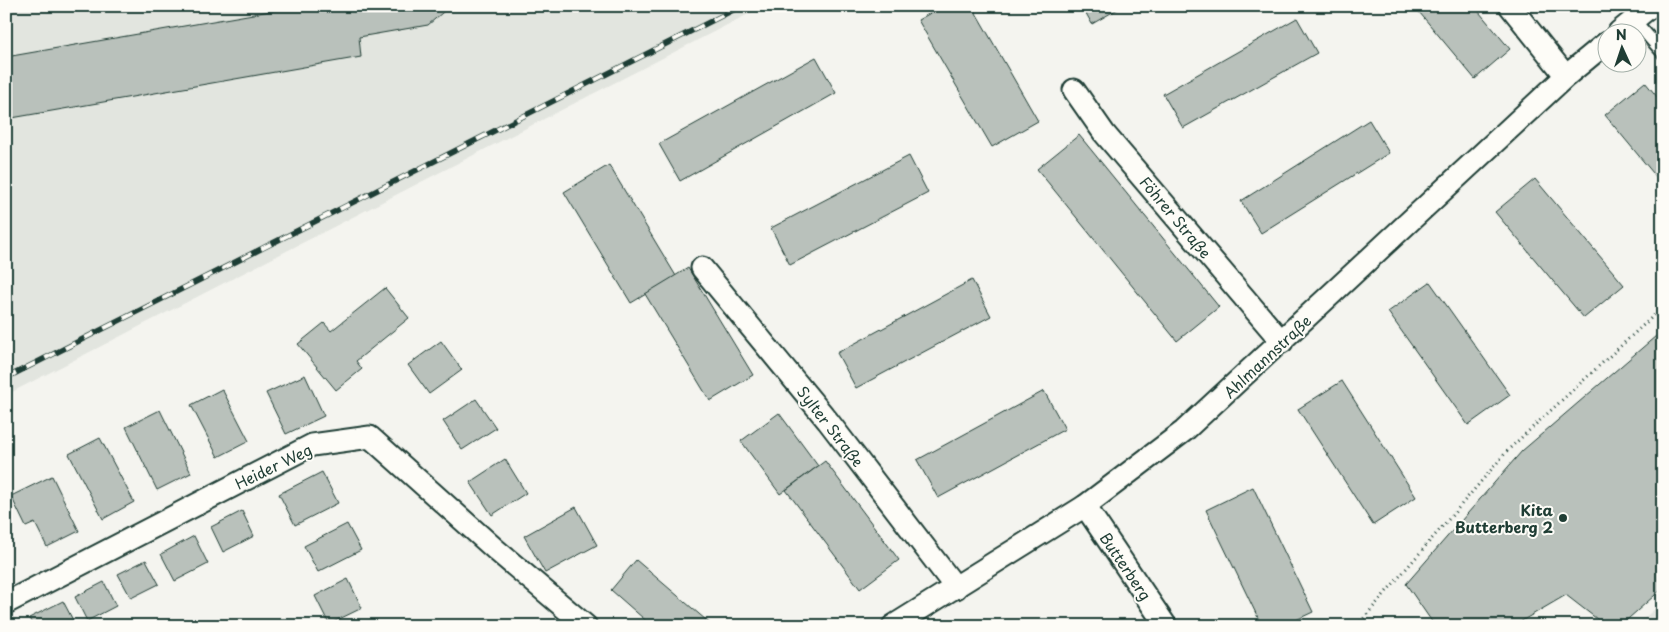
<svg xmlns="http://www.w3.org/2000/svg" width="1669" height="632" font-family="'Playpen Sans',sans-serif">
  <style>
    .built { fill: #e2e5df }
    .building { fill: #b9c1bb; stroke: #1f3d34 }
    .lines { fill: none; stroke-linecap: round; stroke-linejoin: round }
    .lane-casing { stroke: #1f3d34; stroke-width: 15 }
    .street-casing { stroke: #1f3d34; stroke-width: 25 }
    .path { stroke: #1f3d34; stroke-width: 3; stroke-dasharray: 1 4; stroke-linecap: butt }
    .lane { stroke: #fdfcf7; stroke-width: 11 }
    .street { stroke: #fdfcf7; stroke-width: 21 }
    .rail-casing { stroke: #1f3d34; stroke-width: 5.5 }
    .rail { stroke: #fdfcf7; stroke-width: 4; stroke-dasharray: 11; stroke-linecap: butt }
    .poi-dot { fill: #1f3d34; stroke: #fdfcf7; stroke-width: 2 }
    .labels { text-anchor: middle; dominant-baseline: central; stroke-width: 4; stroke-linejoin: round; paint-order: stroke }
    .street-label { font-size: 15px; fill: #1f3d34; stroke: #fdfcf7 }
    .poi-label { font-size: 15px; font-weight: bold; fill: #1f3d34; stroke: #fdfcf7; text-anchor: end }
  </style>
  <rect width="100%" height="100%" fill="#f4f4ef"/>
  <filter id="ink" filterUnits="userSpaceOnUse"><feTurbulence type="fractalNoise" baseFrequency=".02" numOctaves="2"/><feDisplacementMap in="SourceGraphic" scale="10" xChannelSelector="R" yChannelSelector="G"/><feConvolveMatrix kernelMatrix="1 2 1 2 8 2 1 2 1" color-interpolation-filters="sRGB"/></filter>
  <g filter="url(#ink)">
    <g class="built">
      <path d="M6 6H764L6 395Z"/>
      <path d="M1663 602V626H1635Z"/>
    </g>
    <g class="building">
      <path d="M299 6H450L428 25 359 37 361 57 6 119V57Z"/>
      <path d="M943 6H972L1038 121 992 147 918 20Z"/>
      <path d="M1082 6H1123L1092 24Z"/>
      <path d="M1414 6H1474L1510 49 1475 79Z"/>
      <path d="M1297 18 1317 53 1183 128 1163 94Z"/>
      <path d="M816 57 836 93 680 181 659 144Z"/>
      <path d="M1645 82 1663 104V185L1605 115Z"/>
      <path d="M1369 120 1389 153 1261 233 1241 201Z"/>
      <path d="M1079 135 1219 307 1177 341 1037 169Z"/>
      <path d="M909 156 928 193 790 265 771 228Z"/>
      <path d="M609 165 676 276 631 303 564 192Z"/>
      <path d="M1535 179 1624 285 1584 318 1495 212Z"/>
      <path d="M688 268 753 375 710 401 645 294Z"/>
      <path d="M972 280 991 316 856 388 837 353Z"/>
      <path d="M1430 282 1510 395 1468 425 1388 312Z"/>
      <path d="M385 288 409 318 356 361 362 369 336 390 298 344 324 323 331 331Z"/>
      <path d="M1663 330V588L1620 626H1606L1566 595 1513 626H1435L1406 584 1522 451Z"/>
      <path d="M441 341 462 370 429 394 408 365Z"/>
      <path d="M305 375 324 416 286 434 266 393Z"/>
      <path d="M1342 381 1416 497 1373 525 1298 409Z"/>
      <path d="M222 389 249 441 218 457 191 405Z"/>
      <path d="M1044 391 1065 429 938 498 917 460Z"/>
      <path d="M476 399 496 428 462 450 443 421Z"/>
      <path d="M160 410 191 473 157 490 126 427Z"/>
      <path d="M779 413 818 466 780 494 741 441Z"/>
      <path d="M100 438 134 502 103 519 69 454Z"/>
      <path d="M505 459 526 493 492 515 470 482Z"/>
      <path d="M825 461 899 560 860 589 786 490Z"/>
      <path d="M322 472 338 503 295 525 279 494Z"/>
      <path d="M52 476 79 531 47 547 35 523 26 527 11 496Z"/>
      <path d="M1253 487 1313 612 1283 626H1262L1206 510Z"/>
      <path d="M576 507 597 545 545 573 524 536Z"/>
      <path d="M242 511 254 536 223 552 211 527Z"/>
      <path d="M347 524 361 550 318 572 304 546Z"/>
      <path d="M194 536 208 564 175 581 161 554Z"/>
      <path d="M146 560 159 584 131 598 118 574Z"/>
      <path d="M636 560 713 626H652L611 590Z"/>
      <path d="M348 579 362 608 329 624 315 596Z"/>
      <path d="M104 582 116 606 87 621 75 597Z"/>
      <path d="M63 601 76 626H33L29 618Z"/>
    </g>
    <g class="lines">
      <g class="lane-casing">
        <path id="lane" d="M1634 20 1663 53"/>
      </g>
      <g class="street-casing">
        <g id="street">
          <path d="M1510 6 1566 76"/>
          <path d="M1619 32 1651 6"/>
          <path d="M1074 90 1104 133 1282 342"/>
          <path d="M702 268 828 421 956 588"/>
          <path d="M1085 506 1166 626"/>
          <path d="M6 603 312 445 370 437 495 549 586 626"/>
          <path d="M893 626 1085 506 1184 431 1566 76 1606 43"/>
        </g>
      </g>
      <path class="path" d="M1357 626 1509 449 1663 307"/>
      <use href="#lane" class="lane"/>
      <use href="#street" class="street"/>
      <g class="rail-casing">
        <path id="rail" d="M6 378 741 6"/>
      </g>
      <use href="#rail" class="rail"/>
    </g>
  </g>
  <circle class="poi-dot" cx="1563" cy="518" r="5"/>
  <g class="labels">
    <g class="street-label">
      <text transform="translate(1176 217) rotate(50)">Föhrer Straße</text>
      <text transform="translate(1267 356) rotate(-43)">Ahlmannstraße</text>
      <text transform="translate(831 426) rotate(52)">Sylter Straße</text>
      <text transform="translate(273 466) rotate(-26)">Heider Weg</text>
      <text transform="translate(1126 566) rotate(56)">Butterberg</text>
    </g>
    <g class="poi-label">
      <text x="1553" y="509">Kita<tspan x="1553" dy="17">Butterberg 2</tspan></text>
    </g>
  </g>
  <rect width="1669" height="632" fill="none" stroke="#fdfcf7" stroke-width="25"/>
  <rect x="12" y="12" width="1644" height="607" fill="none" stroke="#1f3d34" stroke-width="2" filter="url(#ink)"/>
  <g transform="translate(1622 48) rotate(357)"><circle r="24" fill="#fdfcf7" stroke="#a4b0a9"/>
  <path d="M0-4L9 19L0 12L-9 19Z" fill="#1f3d34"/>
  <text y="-8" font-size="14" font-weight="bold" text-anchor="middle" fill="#1f3d34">N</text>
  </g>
</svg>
